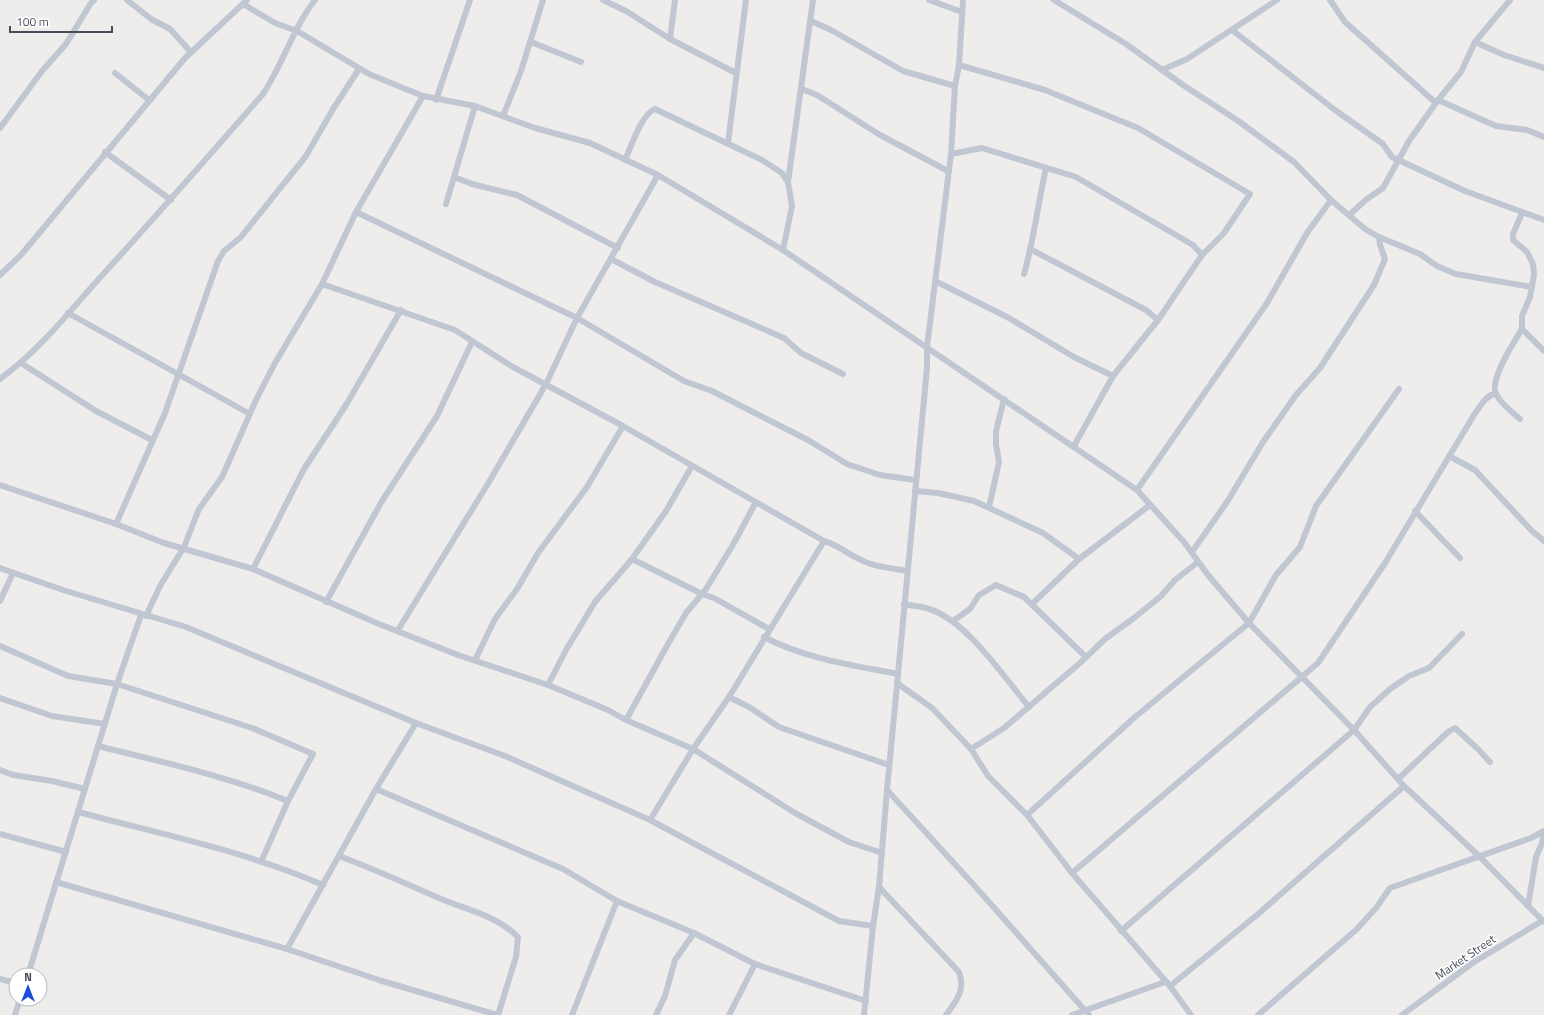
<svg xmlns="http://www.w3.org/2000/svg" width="1544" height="1015" font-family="'Titillium Web',sans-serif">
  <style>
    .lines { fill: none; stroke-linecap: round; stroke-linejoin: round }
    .street { stroke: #c0c6d2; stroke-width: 6 }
    .labels { text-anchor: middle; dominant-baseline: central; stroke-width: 3; stroke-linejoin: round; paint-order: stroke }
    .street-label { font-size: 12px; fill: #454c59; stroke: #fff }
  </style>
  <rect width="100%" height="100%" fill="#efedec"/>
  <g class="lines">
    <g class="street">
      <path d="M127 0 151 19 170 29 191 52"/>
      <path d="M603 0 626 11 670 39 736 73"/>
      <path d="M929 0 962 12"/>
      <path d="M1054 0 1126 44 1183 85 1237 120 1294 162 1331 200"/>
      <path d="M1330 0 1345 22 1436 103"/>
      <path d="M243 4 275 23 297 31 369 74 423 96 475 106 535 128 590 143 658 175 783 250 1137 490 1184 542 1208 575 1249 623 1354 730 1404 786 1479 856 1544 922"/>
      <path d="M811 21 831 30 903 71 955 86"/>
      <path d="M1232 30 1335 110 1383 144 1392 157 1465 191 1544 220"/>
      <path d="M670 39 675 0"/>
      <path d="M531 42 581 62"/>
      <path d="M1475 42 1504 55 1544 68"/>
      <path d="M959 65 1045 90 1138 128 1250 194 1224 233 1202 255 1158 320 1113 376 1074 446"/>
      <path d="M1162 70 1187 59 1277 0"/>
      <path d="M115 73 149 100"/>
      <path d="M802 89 817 95 880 135 948 171"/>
      <path d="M436 100 470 0"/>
      <path d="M1438 100 1496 126 1527 130 1544 137"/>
      <path d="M503 116 521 71 543 0"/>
      <path d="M0 128 42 71 66 44 91 3 94 0"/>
      <path d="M728 143 746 0"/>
      <path d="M105 152 171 200"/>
      <path d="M951 154 982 148 1076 177 1193 245 1202 255"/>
      <path d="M625 160C631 147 642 113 655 109L762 160 782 173 788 182 792 206 783 250"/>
      <path d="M454 177 472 184 517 195 618 248"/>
      <path d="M788 182 813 0"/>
      <path d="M446 204 475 106"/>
      <path d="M356 212 577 318 684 381 712 391 808 440 847 464 880 475 915 480"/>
      <path d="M1522 213 1513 234V240L1527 252 1533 264 1534 275 1530 297 1522 316V329L1544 351"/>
      <path d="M1349 215 1367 199 1383 188 1409 141 1438 100 1461 72 1475 42 1510 0"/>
      <path d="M1030 249 1146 310 1158 320"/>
      <path d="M611 259 655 282 784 338 801 353 843 374"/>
      <path d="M1024 274C1034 240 1038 203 1046 168"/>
      <path d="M0 275 21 255 185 58 247 0"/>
      <path d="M935 281 1009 318 1074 357 1113 376"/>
      <path d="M322 284 455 330 513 367 623 426 824 541 729 697 693 749 650 820"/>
      <path d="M68 313 250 414"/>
      <path d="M21 363 96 411 152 440"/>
      <path d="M0 379C37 352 66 316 96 282 153 220 208 157 263 94 283 64 293 28 315 0"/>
      <path d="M1520 419C1512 412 1501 404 1496 394 1489 380 1514 342 1522 329"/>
      <path d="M1449 456 1475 470 1532 531 1544 541"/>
      <path d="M0 485 116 524 164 543 253 569 379 624 458 655 548 685 608 710 626 720 693 749 795 813 849 842 882 853"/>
      <path d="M1137 490 1267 303 1307 233 1331 200 1365 229 1379 237 1420 254 1437 266 1456 274 1532 287"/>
      <path d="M915 491 938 493 974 501 1043 533 1079 559"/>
      <path d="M989 507 999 462 996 444V431L1004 399"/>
      <path d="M1415 511 1460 558"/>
      <path d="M116 524 165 413 218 261 224 251 241 237 306 156 333 109 359 69"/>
      <path d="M824 541C836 544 845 552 857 558 873 567 890 568 908 571"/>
      <path d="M1192 552 1227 502 1263 442 1296 395 1320 368 1374 285 1385 259 1380 245 1379 237"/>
      <path d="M632 559 702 594 714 598 769 629"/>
      <path d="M0 568 63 590 186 627 416 723 505 756 650 820 839 921 873 926"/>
      <path d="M253 569 304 469 346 405 401 310"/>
      <path d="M0 601 13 573"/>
      <path d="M326 602 382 501 437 416 472 342"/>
      <path d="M904 604C912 606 921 606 929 609 966 620 1004 677 1029 707"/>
      <path d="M1032 604 1079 559 1150 505"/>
      <path d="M146 616 160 586 184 547 199 509 222 477 256 400 275 363 322 284 356 212 423 96"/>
      <path d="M953 621 970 609 979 595 996 585 1024 597 1086 657"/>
      <path d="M398 630 489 482 546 384 577 318 658 175"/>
      <path d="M764 637C806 659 852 665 898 674"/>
      <path d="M0 646 68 676 117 684 252 728 313 754 288 801 261 862"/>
      <path d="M475 660 495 619 517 589 538 553 587 487 623 426"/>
      <path d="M897 683 932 708 971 749 988 776 1027 815 1072 873 1170 986 1191 1015"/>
      <path d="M548 685 566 650 595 602 632 559 666 511 692 466"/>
      <path d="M729 697 749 707 779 727 889 765"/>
      <path d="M0 698 52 716 105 724"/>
      <path d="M626 720 668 644 686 613 706 589 734 543 756 502"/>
      <path d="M98 746C162 762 227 776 288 801"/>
      <path d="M971 749 1004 728 1080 663 1105 639 1134 618 1161 596 1175 580 1198 562"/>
      <path d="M0 770 13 775 52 781 85 789"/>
      <path d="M1398 779 1448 732 1455 728 1478 749 1490 762"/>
      <path d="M376 789 563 869 617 901 694 933 755 964 866 1001"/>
      <path d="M887 790 973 884 1089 1015"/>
      <path d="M78 812C160 834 245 851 323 885"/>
      <path d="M1027 815 1135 717 1249 623 1276 575 1300 547 1316 506 1399 389"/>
      <path d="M0 834 66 852"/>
      <path d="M339 856C374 869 407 884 441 899 468 910 497 916 518 937L516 957 498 1015"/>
      <path d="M1072 873 1318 663 1385 563 1474 415C1480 407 1485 396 1496 393"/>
      <path d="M56 882 287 949 382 981 497 1015"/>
      <path d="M879 887 959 972C966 990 956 1001 946 1015"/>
      <path d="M1528 906 1536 857 1542 843 1544 831"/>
      <path d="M1121 931 1354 730 1370 707 1390 689 1409 676 1429 668 1462 634"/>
      <path d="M287 949 376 789 416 723"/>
      <path d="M28 975 117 684 141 615"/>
      <path d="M0 979 16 983"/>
      <path d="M1170 986 1257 915 1404 786"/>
      <path d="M15 1015 20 999"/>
      <path d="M572 1015 617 901"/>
      <path d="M656 1015 665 996 675 960 694 933"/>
      <path d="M729 1015 755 964"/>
      <path d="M864 1015 873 926 879 887 887 790 927 368V347L951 154 955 86 959 65 963 0"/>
      <path d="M1072 1015 1165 982"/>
      <path d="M1258 1015 1357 929 1376 908 1390 888 1531 838 1544 831"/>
      <path d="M1402 1015 1474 962 1542 921"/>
    </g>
  </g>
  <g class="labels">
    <g class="street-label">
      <text transform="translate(1465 957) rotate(-34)">Market Street</text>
    </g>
  </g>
  <g transform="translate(28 987)"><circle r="19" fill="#ffffff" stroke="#b5b7bd"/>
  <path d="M0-3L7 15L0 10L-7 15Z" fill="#1c4eda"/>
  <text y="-6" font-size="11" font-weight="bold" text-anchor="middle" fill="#454c59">N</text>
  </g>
  <path d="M10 26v6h102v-6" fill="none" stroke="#454c59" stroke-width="2"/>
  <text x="16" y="26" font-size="12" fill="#454c59" stroke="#ffffff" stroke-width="3" paint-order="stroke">100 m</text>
</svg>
